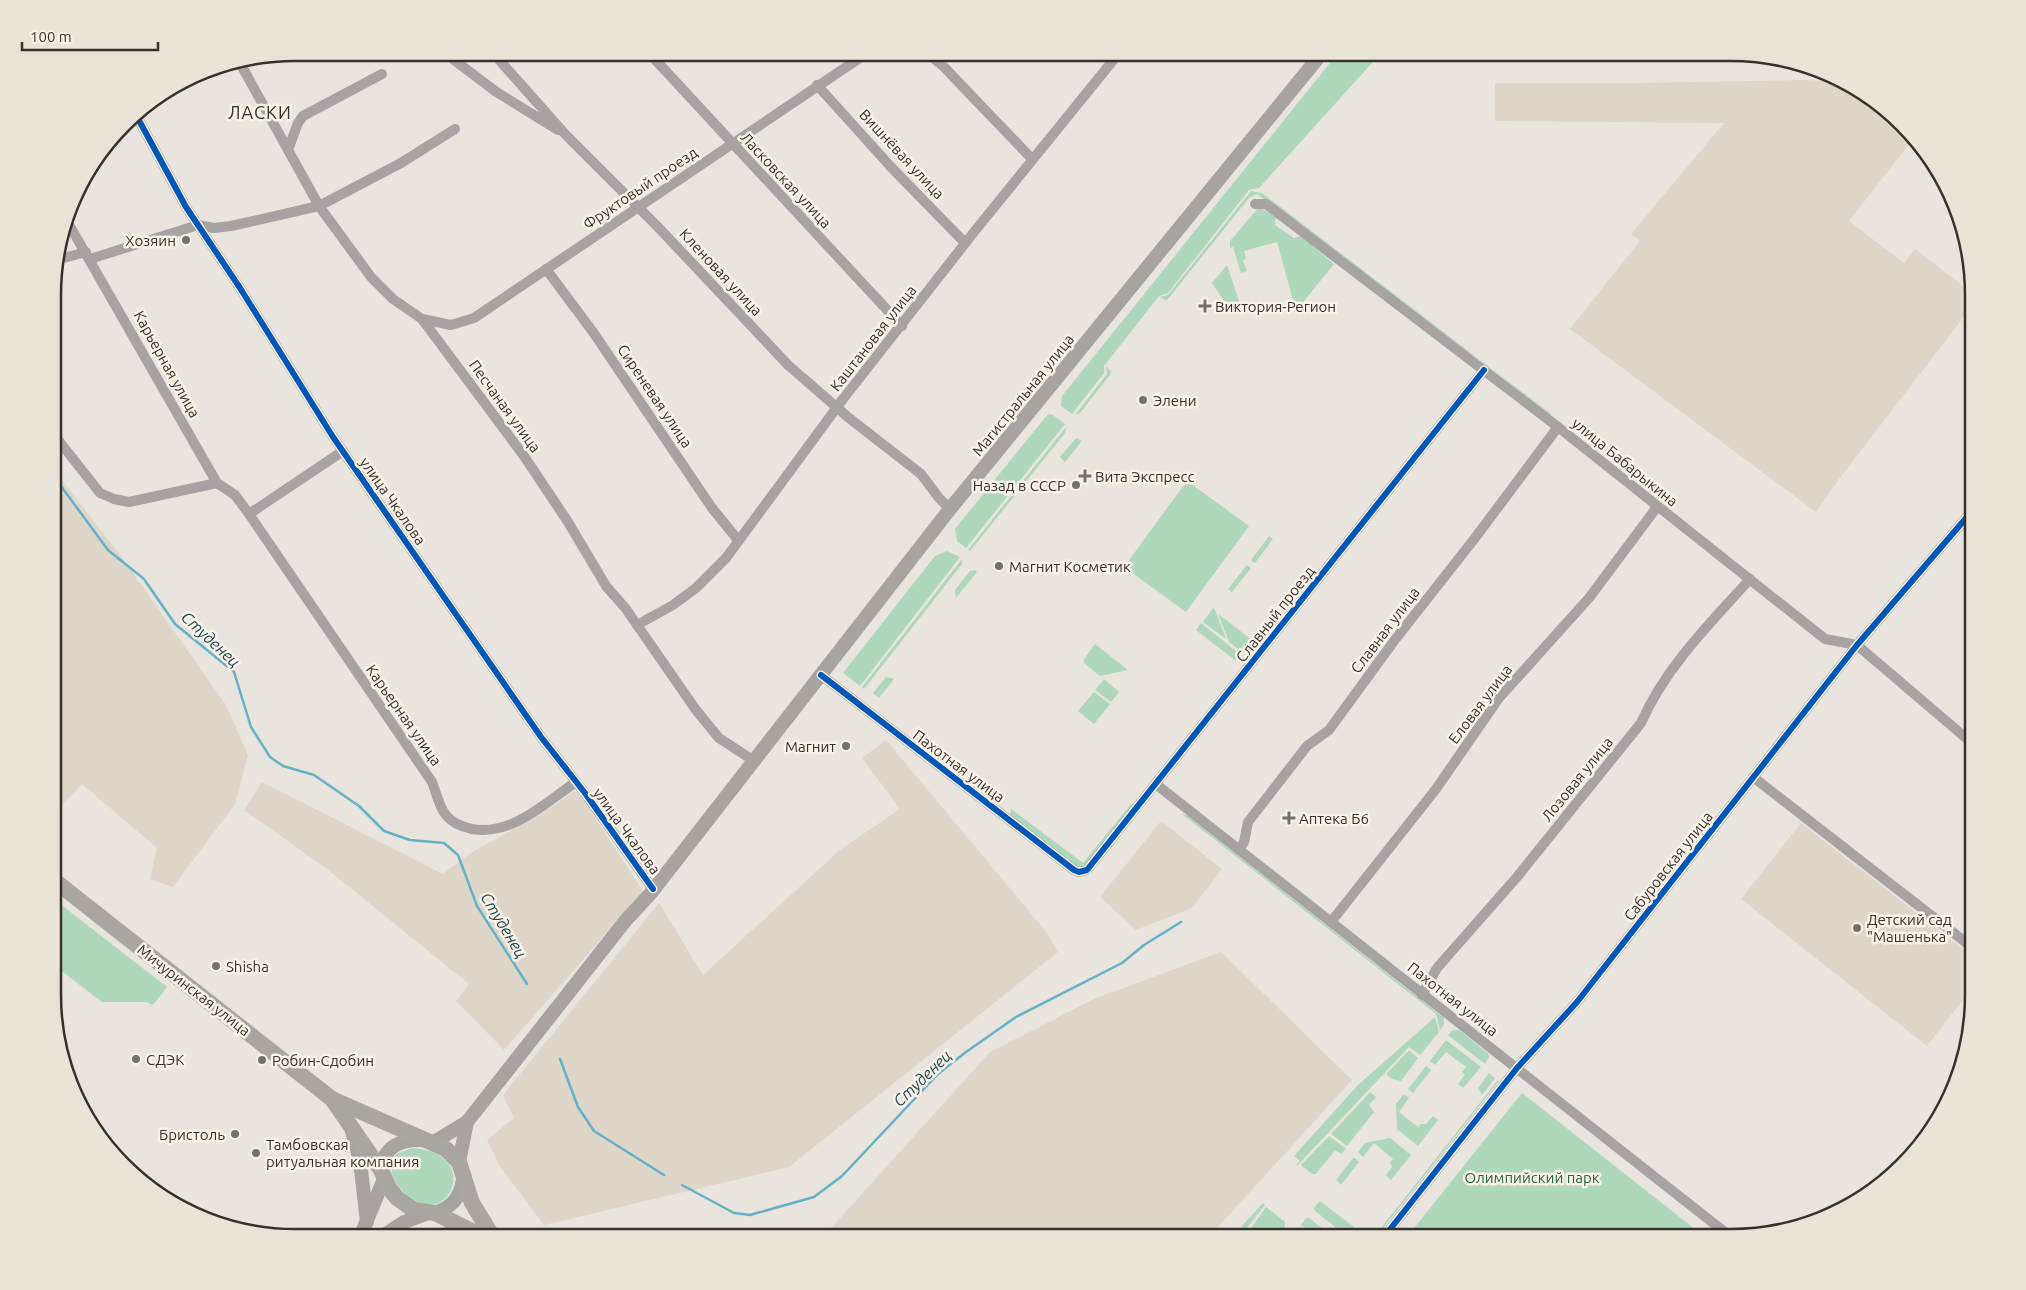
<svg xmlns="http://www.w3.org/2000/svg" width="2026" height="1290" font-family="Ubuntu,sans-serif">
  <style>
    .built { fill: #dfd6ca }
    .green { fill: #afd7bc }
    .lines { fill: none; stroke-linecap: round; stroke-linejoin: round }
    .stream { stroke: #64b2c6; stroke-width: 2.5 }
    .street { stroke: #a6a3a2; stroke-width: 10 }
    .secondary { stroke: #a6a3a0; stroke-width: 14 }
    .primary { stroke: #a9a6a2; stroke-width: 16 }
    .cycleway-casing { stroke: #faf2e7; stroke-width: 9 }
    .cycleway { stroke: #0057b8; stroke-width: 6 }
    .poi-dot { fill: #74706c; stroke: #faf2e7; stroke-width: 2 }
    .labels { text-anchor: middle; dominant-baseline: central; stroke-width: 5; stroke-linejoin: round; paint-order: stroke }
    .street-label { font-size: 15px; fill: #35322e; stroke: #faf2e7 }
    .poi-label { font-size: 15px; fill: #35322e; stroke: #faf2e7; text-anchor: start }
    .park-label { font-size: 15px; fill: #276445; stroke: #faf2e7 }
    .water-label { font-size: 16px; font-style: italic; fill: #1a4856; stroke: #faf2e7 }
    .quarter-label { font-size: 18px; letter-spacing: 1px; fill: #35322e; stroke: #faf2e7 }
    .rim { fill: none; stroke: #35322e; stroke-width: 2.5 }
  </style>
  <rect width="100%" height="100%" fill="#e9e4de"/>
  <g class="built">
    <path d="M1805 80 1841 82 1866 93 1903 124 1914 138 1849 221 1904 263 1915 249 1967 289 1973 282V305L1839 479 1816 512 1570 329 1640 241 1631 234 1724 123 1495 121V83H1635Z"/>
    <path d="M55 471 123 559 226 705 248 755 235 804 173 887 150 879 157 848 82 784 55 813Z"/>
    <path d="M886 740 1048 934 1058 952 789 1167 544 1225 499 1165 487 1140 514 1118 503 1095 659 903 703 975 841 849 900 809 862 758Z"/>
    <path d="M262 782 443 874 472 852 534 818 577 790 643 891 504 1050 456 1001 469 984 327 869 244 810Z"/>
    <path d="M1161 821 1222 869 1192 908 1136 930 1100 897Z"/>
    <path d="M1801 823 1973 957V987L1927 1046 1741 899Z"/>
    <path d="M1221 952 1352 1080 1209 1237H823L990 1052 1096 998Z"/>
  </g>
  <g class="green">
    <path d="M1338 53H1381L1259 188 1249 190 1168 293 1159 296 1104 366V373L1072 414 1061 406 1062 396Z"/>
    <path d="M1251 191 1262 193 1551 414 1550 416 1485 364 1257 194 1249 198 1168 299 1165 300 1160 297 1168 295Z"/>
    <path d="M1259 207 1276 216 1275 225 1294 238 1301 236 1334 264 1296 311 1277 242 1244 251 1246 258 1243 261 1247 271 1241 273 1233 247 1230 248V241Z"/>
    <path d="M1227 265 1240 304 1233 314 1212 283Z"/>
    <path d="M1106 366 1111 371 1110 375 1080 413 1075 415 1107 374Z"/>
    <path d="M1048 414 1053 415 1065 424 966 548 957 541 955 529Z"/>
    <path d="M1066 427 1065 433 970 551 968 550Z"/>
    <path d="M1076 438 1082 441 1065 462 1060 457Z"/>
    <path d="M1187 481 1249 526 1186 612 1124 567Z"/>
    <path d="M1269 536 1273 539 1255 563 1251 560Z"/>
    <path d="M947 551 960 557 860 686 843 673 935 556Z"/>
    <path d="M962 559V564L864 689 862 687Z"/>
    <path d="M1247 565 1251 568 1232 592 1228 589Z"/>
    <path d="M975 570 977 572 956 598 955 590 970 571Z"/>
    <path d="M1214 607 1226 639 1203 622Z"/>
    <path d="M1218 614 1252 640 1243 653 1229 642Z"/>
    <path d="M1201 623 1241 655 1236 661 1196 630Z"/>
    <path d="M1095 644 1128 670 1100 676 1084 663V659Z"/>
    <path d="M886 677 894 679 879 698 873 693Z"/>
    <path d="M1104 679 1119 692 1111 702 1095 690Z"/>
    <path d="M1094 692 1110 704 1094 724 1078 711Z"/>
    <path d="M937 748 962 768 956 773 935 756Z"/>
    <path d="M1132 803 1133 806 1086 866 1079 869 1010 815 1011 809 1083 863Z"/>
    <path d="M1182 814 1187 815 1444 1018V1025L1440 1030 1436 1014Z"/>
    <path d="M55 900 167 987 153 1005 146 1002H102L55 966Z"/>
    <path d="M1435 1017 1439 1032 1420 1055 1409 1047 1298 1165 1295 1166 1300 1161 1294 1156 1357 1086Z"/>
    <path d="M1453 1030H1459L1488 1053 1489 1057 1485 1064 1448 1035Z"/>
    <path d="M1446 1040 1481 1067 1463 1088 1458 1084 1465 1075 1462 1072 1466 1067 1446 1052 1435 1065 1430 1061Z"/>
    <path d="M1409 1050 1418 1058 1401 1081 1392 1079 1386 1074Z"/>
    <path d="M1426 1066 1431 1070 1413 1093 1408 1089Z"/>
    <path d="M1489 1073 1495 1078 1482 1095 1478 1088Z"/>
    <path d="M1498 1080 1499 1081 1376 1237H1374Z"/>
    <path d="M1370 1092 1376 1097 1369 1105 1374 1112 1347 1146 1331 1134Z"/>
    <path d="M1522 1093 1705 1237H1407Z"/>
    <path d="M1404 1094 1409 1098 1399 1112 1418 1127 1421 1124H1426L1433 1116 1438 1120 1418 1146 1397 1129 1396 1104Z"/>
    <path d="M1329 1136 1346 1149 1341 1154 1335 1150 1316 1174H1312L1301 1165Z"/>
    <path d="M1390 1138 1411 1155 1391 1180 1386 1175 1392 1167 1390 1163 1393 1159 1374 1143 1363 1157 1358 1152 1365 1143Z"/>
    <path d="M412 1148C488 1152 445 1243 398 1186 390 1175 389 1165 396 1154Z"/>
    <path d="M1354 1157 1359 1162 1341 1185 1336 1180Z"/>
    <path d="M1320 1201 1354 1227 1348 1234H1344L1315 1211 1314 1208Z"/>
    <path d="M1263 1203 1265 1205 1240 1237H1232Z"/>
    <path d="M1266 1207 1285 1222V1227L1277 1237H1245Z"/>
    <path d="M1306 1218H1309L1333 1237H1316L1301 1225Z"/>
  </g>
  <g class="lines">
    <g class="stream">
      <path d="M55 478 108 550 144 579 175 624 234 672 251 727 270 757 283 766 314 775 359 806 384 831 410 840 444 843 458 855 477 906 527 984"/>
      <path d="M560 1059 578 1107 594 1131 664 1175"/>
      <path d="M682 1185 734 1213 750 1215 814 1197 842 1176 938 1074 966 1052 1016 1017 1122 963 1144 945 1181 922"/>
    </g>
    <g class="street">
      <path d="M445 53 495 91 558 130"/>
      <path d="M493 53 565 134 658 227 788 365 849 418 921 474 939 498 950 509"/>
      <path d="M649 53 902 326"/>
      <path d="M927 53 944 67 1032 159"/>
      <path d="M240 63 319 206 371 277 393 299 422 319 524 456 568 522 606 586 626 609 696 710 719 738 754 761"/>
      <path d="M817 85 891 167 965 243"/>
      <path d="M135 113 186 207 240 288 333 437 541 737 585 793 653 889"/>
      <path d="M288 150 298 123 303 116 382 74"/>
      <path d="M1255 204H1266L1558 427 1825 639 1857 645 1973 744"/>
      <path d="M67 221 217 483 235 495 249 514 343 451"/>
      <path d="M90 259 198 225 214 228 231 226 319 206 401 163 455 129"/>
      <path d="M56 260 86 252"/>
      <path d="M546 269 593 332 712 508 738 540"/>
      <path d="M422 319 451 325 474 318 867 53"/>
      <path d="M55 436 100 493 114 499 129 502 217 483"/>
      <path d="M249 514 432 782C436 792 439 806 445 814 452 823 462 827 472 829 512 836 545 803 576 782"/>
      <path d="M637 625 673 605 696 588 726 558 843 399 974 232 1119 53"/>
      <path d="M821 675 1074 870 1079 872 1087 870 1484 370"/>
      <path d="M1753 777 1973 948"/>
      <path d="M1157 785 1731 1237"/>
      <path d="M1239 850 1244 842 1248 822 1307 746 1329 730 1394 641 1475 538 1558 427"/>
      <path d="M1331 922 1436 789 1499 698 1589 598 1657 507"/>
      <path d="M1422 995 1437 968 1517 877 1641 723C1665 668 1710 623 1750 579"/>
      <path d="M1384 1237 1517 1068 1577 1002 1857 645 1973 510"/>
    </g>
    <g class="secondary">
      <path d="M352 1131 360 1161 367 1222"/>
      <path d="M434 1142 467 1122 626 920 651 893 950 509 1322 53"/>
      <path d="M459 1162 467 1122"/>
      <path d="M381 1170C383 1147 401 1139 422 1140"/>
      <path d="M435 1213C452 1207 460 1198 463 1180"/>
      <path d="M360 1237 384 1179"/>
      <path d="M381 1237 404 1222 426 1214"/>
      <path d="M411 1237 453 1234 477 1236"/>
    </g>
    <g class="primary">
      <path d="M55 881 332 1099 446 1149 459 1162 472 1203 493 1237"/>
      <path d="M332 1099 381 1170 389 1188 397 1198 414 1210 435 1213 484 1237"/>
    </g>
    <g class="cycleway-casing">
      <g id="cycleway">
        <path d="M135 113 186 207 240 288 333 437 541 737 585 793 653 889"/>
        <path d="M821 675 1074 870 1079 872 1087 870 1484 370"/>
        <path d="M1384 1237 1517 1068 1577 1002 1857 645 1973 510"/>
      </g>
    </g>
    <use href="#cycleway" class="cycleway"/>
  </g>
  <g class="poi-dot">
    <circle cx="186" cy="240" r="5"/>
    <path d="M1202.5 298.5h5v5h5v5h-5v5h-5v-5h-5v-5h5z"/>
    <circle cx="1143" cy="400" r="5"/>
    <path d="M1082.5 468.5h5v5h5v5h-5v5h-5v-5h-5v-5h5z"/>
    <circle cx="1076" cy="485" r="5"/>
    <circle cx="999" cy="566" r="5"/>
    <circle cx="846" cy="746" r="5"/>
    <path d="M1286.5 810.5h5v5h5v5h-5v5h-5v-5h-5v-5h5z"/>
    <circle cx="1857" cy="928" r="5"/>
    <circle cx="216" cy="966" r="5"/>
    <circle cx="136" cy="1059" r="5"/>
    <circle cx="262" cy="1060" r="5"/>
    <circle cx="235" cy="1134" r="5"/>
    <circle cx="256" cy="1153" r="5"/>
  </g>
  <g class="labels">
    <g class="street-label">
      <text transform="translate(902 154) rotate(47)">Вишнёвая улица</text>
      <text transform="translate(786 180) rotate(47)">Ласковская улица</text>
      <text transform="translate(640 188) rotate(-34)">Фруктовый проезд</text>
      <text transform="translate(721 272) rotate(47)">Кленовая улица</text>
      <text transform="translate(873 338) rotate(-52)">Каштановая улица</text>
      <text transform="translate(167 364) rotate(61)">Карьерная улица</text>
      <text transform="translate(1023 395) rotate(-51)">Магистральная улица</text>
      <text transform="translate(655 396) rotate(56)">Сиреневая улица</text>
      <text transform="translate(505 406) rotate(54)">Песчаная улица</text>
      <text transform="translate(1625 462) rotate(39)">улица Бабарыкина</text>
      <text transform="translate(393 501) rotate(55)">улица Чкалова</text>
      <text transform="translate(1275 614) rotate(-52)">Славный проезд</text>
      <text transform="translate(1385 630) rotate(-53)">Славная улица</text>
      <text transform="translate(1480 704) rotate(-53)">Еловая улица</text>
      <text transform="translate(404 715) rotate(55)">Карьерная улица</text>
      <text transform="translate(959 766) rotate(37)">Пахотная улица</text>
      <text transform="translate(1577 779) rotate(-51)">Лозовая улица</text>
      <text transform="translate(627 831) rotate(54)">улица Чкалова</text>
      <text transform="translate(1668 866) rotate(-52)">Сабуровская улица</text>
      <text transform="translate(194 990) rotate(38)">Мичуринская улица</text>
      <text transform="translate(1453 999) rotate(38)">Пахотная улица</text>
    </g>
    <g class="poi-label">
      <text x="176" y="240" text-anchor="end">Хозяин</text>
      <text x="1215" y="306">Виктория-Регион</text>
      <text x="1153" y="400">Элени</text>
      <text x="1095" y="476">Вита Экспресс</text>
      <text x="1066" y="485" text-anchor="end">Назад в СССР</text>
      <text x="1009" y="566">Магнит Косметик</text>
      <text x="836" y="746" text-anchor="end">Магнит</text>
      <text x="1299" y="818">Аптека Б6</text>
      <text x="1867" y="919">Детский сад<tspan x="1867" dy="17">"Машенька"</tspan></text>
      <text x="226" y="966">Shisha</text>
      <text x="146" y="1059">СДЭК</text>
      <text x="272" y="1060">Робин-Сдобин</text>
      <text x="225" y="1134" text-anchor="end">Бристоль</text>
      <text x="266" y="1144">Тамбовская<tspan x="266" dy="17">ритуальная компания</tspan></text>
    </g>
    <g class="park-label">
      <text x="1532" y="1177">Олимпийский парк</text>
    </g>
    <g class="water-label">
      <text transform="translate(211 639) rotate(43)">Студенец</text>
      <text transform="translate(504 925) rotate(59)">Студенец</text>
      <text transform="translate(922 1078) rotate(-44)">Студенец</text>
    </g>
    <g class="quarter-label">
      <text x="260" y="112">ЛАСКИ</text>
    </g>
  </g>
  <path d="M0 0H2026V1290H0ZM295 61H1731A234 234 0 0 1 1965 295V995A234 234 0 0 1 1731 1229H295A234 234 0 0 1 61 995V295A234 234 0 0 1 295 61Z" fill="#eae3d8" fill-rule="evenodd"/>
  <path class="rim" d="M295 61H1731A234 234 0 0 1 1965 295V995A234 234 0 0 1 1731 1229H295A234 234 0 0 1 61 995V295A234 234 0 0 1 295 61Z"/>
  <path d="M22 42v8h136v-8" fill="none" stroke="#35322e" stroke-width="2.5"/>
  <text x="30" y="42" font-size="15" fill="#35322e" stroke="#faf2e7" stroke-width="4" paint-order="stroke">100 m</text>
</svg>
